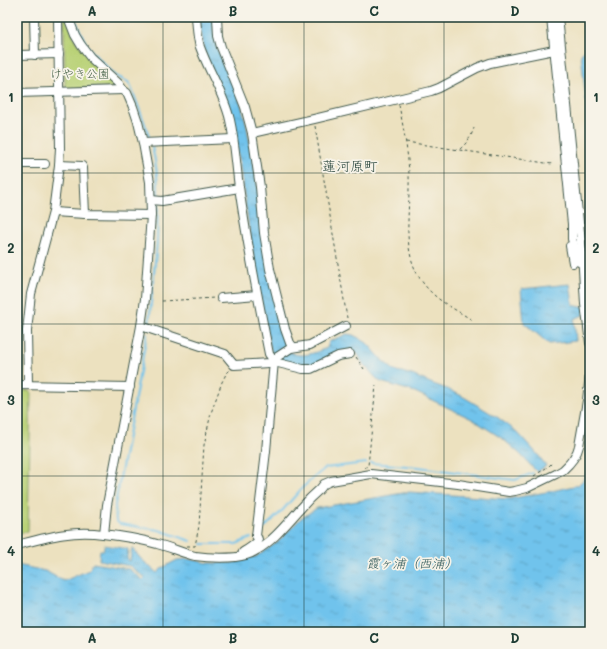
<svg xmlns="http://www.w3.org/2000/svg" width="607" height="649" font-family="Mali,'Klee One',sans-serif">
  <style>
    .green { fill: #b9d277; stroke: #6c8856 }
    .water { fill: url(#water-ripples); stroke: #488090 }
    .lines { fill: none; stroke-linecap: round; stroke-linejoin: round }
    .stream { stroke: #70c3ec; stroke-width: 2 }
    .minor-casing { stroke: #3e5649; stroke-width: 10 }
    .path { stroke: #3e5649; stroke-width: 1; stroke-dasharray: 3 3; stroke-linecap: butt }
    .minor { stroke: #fff; stroke-width: 8 }
    .grid { fill: none; stroke: #1f3d34; stroke-width: 1; stroke-opacity: 0.55 }
    .labels { text-anchor: middle; dominant-baseline: central; stroke-width: 3.5; stroke-linejoin: round; paint-order: stroke }
    .park-label { font-size: 12px; fill: #3e5b41; stroke: #f7f3e8 }
    .water-label { font-size: 13px; font-style: italic; fill: #2f5859; stroke: #f7f3e8 }
    .quarter-label { font-size: 14px; fill: #1f3d34; stroke: #f7f3e8 }
    .neatline { fill: none; stroke: #1f3d34; stroke-width: 1.5 }
    .grid-label { font-size: 13px; text-anchor: middle; font-weight: bold; fill: #1f3d34 }
  </style>
  <defs>
    <pattern id="water-ripples" width="26" height="14" patternUnits="userSpaceOnUse"><rect width="26" height="14" fill="#70c3ec"/><path d="M2 4q2-2 4 0t4 0M15 11q2-2 4 0t4 0" fill="none" stroke="#5ba0c0"/></pattern>
  </defs>
  <rect width="100%" height="100%" fill="#f7f3e8"/>
  <filter id="ink" filterUnits="userSpaceOnUse"><feTurbulence type="fractalNoise" baseFrequency=".025" numOctaves="2"/><feDisplacementMap in="SourceGraphic" scale="8" xChannelSelector="R" yChannelSelector="G"/><feConvolveMatrix kernelMatrix="1 2 1 2 8 2 1 2 1" color-interpolation-filters="sRGB"/></filter>
  <filter id="wash" filterUnits="userSpaceOnUse"><feTurbulence type="fractalNoise" baseFrequency=".012" numOctaves="4" result="noise"/><feDisplacementMap in="SourceGraphic" scale="16" xChannelSelector="R" yChannelSelector="G"/><feGaussianBlur stdDeviation="0.9" result="paint"/><feColorMatrix in="noise" values="0 0 0 0 0 0 0 0 0 0 0 0 0 0 0 0 0 1.4 0 .05"/><feComposite in="paint" operator="in"/></filter>
  <g filter="url(#wash)">
    <rect width="100%" height="100%" fill="#ece1bf"/>
    <g class="green">
      <path d="M64 17H66L76 42 116 83V87L67 89 65 84Z"/>
      <path d="M17 390 31 391 28 531 17 534Z"/>
    </g>
    <g class="water">
      <path d="M199 17H212L217 49 240 101 246 123 286 343V348C298 361 313 353 327 348L329 342 347 334 353 335 359 338 367 343 384 362 395 371 402 372 412 375 433 384 447 389 462 396 497 417 517 432 539 456 546 466 537 472 520 454 503 439 472 419 415 392 381 382 378 380 363 364 358 354 353 351 338 352 312 365 301 366 278 359 272 355 257 280 235 133 204 50Z"/>
      <path d="M590 46V106L586 101 581 54Z"/>
      <path d="M570 284 573 305 581 307 587 306 583 315 574 319 576 341 549 344 524 323 521 289Z"/>
      <path d="M590 463V632H17V565L45 571 64 581 89 570 93 563 129 569 143 580 145 578 130 566 99 560 100 550H104V545L128 549 127 557 128 560 130 561 132 548 141 559 157 573 162 568 177 560 188 559 209 563H232L257 556 278 542 300 519 317 508 409 492 508 499 552 491 578 485 583 480Z"/>
    </g>
    <g class="lines">
      <g class="stream">
        <path d="M74 17 86 44 94 54 116 76 128 82 131 87 145 124 149 137"/>
        <path d="M152 147C156 162 158 179 158 195"/>
        <path d="M149 324 157 242 158 205"/>
        <path d="M147 334 115 505 116 521 120 524 159 530 191 541"/>
        <path d="M371 463 419 467 515 480 533 473"/>
        <path d="M263 529 281 512 303 487 325 468 366 463"/>
        <path d="M202 544H236L251 538"/>
      </g>
    </g>
  </g>
  <g filter="url(#ink)">
    <g class="lines">
      <g class="minor-casing">
        <g id="minor">
          <path d="M34 17 35 55"/>
          <path d="M68 17 75 35 81 45 90 57 119 84 123 90 127 93 133 107 138 122 143 143 150 182 151 215 145 299 141 326 107 505 104 534"/>
          <path d="M196 17C197 27 197 37 200 47 209 72 224 94 230 120 235 142 236 165 239 187 247 243 258 299 269 354L274 361 278 363 303 369H311L338 356 350 354"/>
          <path d="M217 17 218 36 221 47 245 107 252 133 260 187 264 233 270 269 285 329 290 343 293 347"/>
          <path d="M551 17 572 224V239L579 262 581 263"/>
          <path d="M558 17 582 252 585 304 590 343"/>
          <path d="M17 55 59 54"/>
          <path d="M17 93 123 90"/>
          <path d="M252 133 314 119 431 91 439 88 477 68 490 63 554 50"/>
          <path d="M143 143 233 139"/>
          <path d="M17 164H45"/>
          <path d="M59 165 82 166 83 168 85 214"/>
          <path d="M151 200 162 201 239 188"/>
          <path d="M53 212 85 214 151 215"/>
          <path d="M570 246 573 263"/>
          <path d="M221 298 257 295"/>
          <path d="M141 326 225 354 234 365 269 363 274 361"/>
          <path d="M17 385 130 387"/>
          <path d="M28 385 27 331 31 294 53 212 59 165 60 148 58 17"/>
          <path d="M17 545C48 537 71 530 103 534 121 536 140 539 157 544 170 547 182 553 195 556 208 558 233 559 246 555 250 554 254 552 257 550 274 540 287 523 301 508 307 501 313 495 320 489L324 484 331 481 371 474 458 484 509 492 515 491 527 488 556 474 563 470 569 464 573 459 577 452 579 446 587 401 590 373"/>
          <path d="M243 552C247 550 258 543 258 539 258 538 257 537 256 536L266 451 274 361 277 357 291 348 310 345 346 326"/>
        </g>
      </g>
      <g class="path">
        <path d="M399 105C404 132 410 160 409 187 409 228 400 264 434 295 445 305 460 312 472 320"/>
        <path d="M315 126 347 318"/>
        <path d="M406 142 552 164"/>
        <path d="M460 149C467 143 471 137 474 128"/>
        <path d="M162 301 215 298"/>
        <path d="M356 357 364 369"/>
        <path d="M364 468 368 466 376 385"/>
        <path d="M534 476 549 466 553 462"/>
        <path d="M187 546H195L199 526 204 445 211 413 222 382 226 374 230 370"/>
      </g>
      <use href="#minor" class="minor"/>
    </g>
  </g>
  <path class="grid" d="M163 17V632M304 17V632M444 17V632M17 173H590M17 324H590M17 476H590"/>
  <g class="labels">
    <g class="park-label">
      <text x="80" y="73">けやき公園</text>
    </g>
    <g class="water-label">
      <text x="412" y="562">霞ヶ浦（西浦）</text>
    </g>
    <g class="quarter-label">
      <text x="350" y="165">蓮河原町</text>
    </g>
  </g>
  <rect width="607" height="649" fill="none" stroke="#f7f3e8" stroke-width="44"/>
  <rect x="22" y="22" width="563" height="605" class="neatline"/>
  <g class="grid-label">
    <text x="92" y="16">A</text>
    <text x="233" y="16">B</text>
    <text x="374" y="16">C</text>
    <text x="515" y="16">D</text>
    <text x="11" y="102">1</text>
    <text x="596" y="102">1</text>
    <text x="11" y="253">2</text>
    <text x="596" y="253">2</text>
    <text x="11" y="405">3</text>
    <text x="596" y="405">3</text>
    <text x="11" y="556">4</text>
    <text x="596" y="556">4</text>
    <text x="92" y="643">A</text>
    <text x="233" y="643">B</text>
    <text x="374" y="643">C</text>
    <text x="515" y="643">D</text>
  </g>
</svg>
